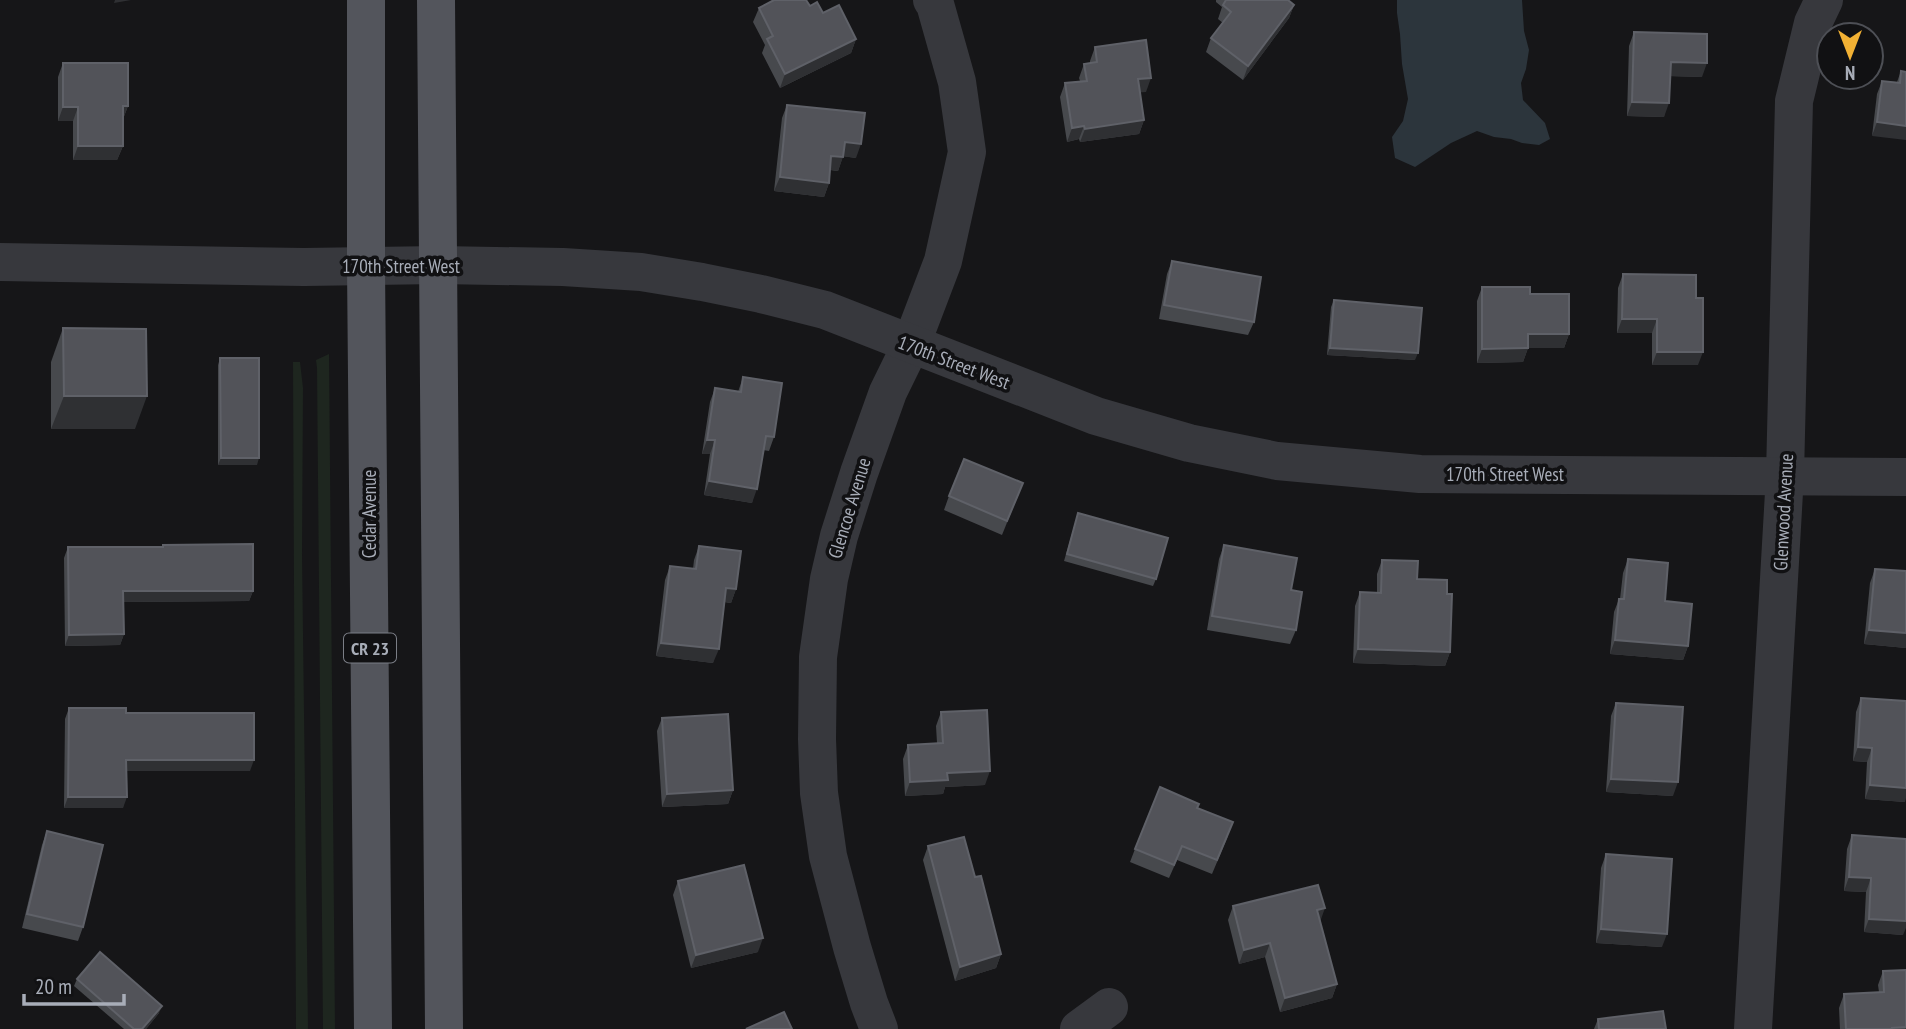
<svg xmlns="http://www.w3.org/2000/svg" width="1906" height="1029" font-family="'PT Sans Narrow',sans-serif">
  <style>
    .green { fill: #1e261f }
    .water { fill: #2c353c }
    .lines { fill: none; stroke-linecap: round; stroke-linejoin: round }
    .minor { stroke: #37383d; stroke-width: 38 }
    .tertiary { stroke: #37383d; stroke-width: 38 }
    .primary { stroke: #53555c; stroke-width: 38 }
    .wall { fill: #47494d }
    .shaded-wall { fill: #2f3033 }
    .building { fill: #525359; stroke: #5f6168; stroke-width: 2 }
    .labels { text-anchor: middle; dominant-baseline: central; stroke-width: 7; stroke-linejoin: round; paint-order: stroke }
    .shield { fill: #111113; stroke: #7b7e86; stroke-width: 2 }
    .shield-label { font-size: 18px; font-weight: bold; fill: #a8adb8 }
    .street-label { font-size: 19px; fill: #a8adb8; stroke: #111113 }
  </style>
  <rect width="100%" height="100%" fill="#161618"/>
  <g class="green">
    <path d="M329 354 335 1029H323L317 368 316 360Z"/>
    <path d="M293 362H300L303 388 302 554 308 1029H296Z"/>
  </g>
  <path class="water" d="M1397 0H1522L1524 31 1529 50 1526 69 1521 83 1523 100 1545 123 1550 139 1539 145 1522 143 1511 139 1494 137 1477 131 1451 143 1415 167 1395 158 1392 137 1403 121 1408 99 1402 64 1400 34 1397 13Z"/>
  <g class="lines">
    <g class="minor">
      <path d="M0 262 304 267 439 265"/>
      <path d="M879 1029 869 1003 852 947 828 856 819 793 817 739 818 657 829 579 839 536 859 473 888 392 911 345 943 261 967 152 957 82 935 4 932 0"/>
      <path d="M1079 1029 1109 1007"/>
      <path d="M1753 1029 1785 475 1794 101 1813 23 1824 0"/>
    </g>
    <path class="tertiary" d="M439 265 563 267 641 272 702 282 761 294 825 310 1096 416 1189 443 1277 461 1420 474 1906 477"/>
    <g class="primary">
      <path d="M366 0V267L373 1029"/>
      <path d="M436 0 444 1029"/>
    </g>
  </g>
  <g class="wall">
    <path d="M1216 0H1288L1294 5 1289 18 1243 80 1206 52 1211 38 1223 23 1218 19 1222 7 1216 2Z"/>
    <path d="M810 6 823 13 856 39 851 53 780 88 762 53 765 45 753 22 759 8Z"/>
    <path d="M1634 32 1702 77 1670 76 1664 117 1627 116 1629 46Z"/>
    <path d="M1095 47 1146 92H1140L1144 120 1139 134 1080 142 1079 139 1067 142 1060 97 1065 83 1080 81 1079 78 1084 64 1090 63V61Z"/>
    <path d="M63 63 128 106 123 119V146L117 160H73V121H58V77Z"/>
    <path d="M1901 71 1906 72 1872 136 1877 94 1882 81 1897 82Z"/>
    <path d="M787 105 856 158 843 156 838 171 830 170 829 183 824 197 774 191 782 118Z"/>
    <path d="M1172 261 1254 322 1248 335 1159 319 1167 274Z"/>
    <path d="M1623 274 1696 298 1698 365H1652V333H1617L1618 288Z"/>
    <path d="M1482 287 1530 294 1569 334 1564 348H1528L1523 362 1477 363V301Z"/>
    <path d="M1334 300 1415 360 1327 355 1331 307Z"/>
    <path d="M63 328 135 429H51V362Z"/>
    <path d="M220 358 257 465H218V365Z"/>
    <path d="M743 377 774 437 769 451 763 450 752 503 704 495 710 454H702L710 402 715 388 738 392Z"/>
    <path d="M1023 483 1002 535 944 510 949 496Z"/>
    <path d="M1078 513 1156 579 1153 586 1064 561Z"/>
    <path d="M163 545 253 591 249 601 124 602V634L120 645 65 646 64 558 68 547H162Z"/>
    <path d="M1224 545 1291 590 1296 630 1290 644 1207 630 1219 559Z"/>
    <path d="M699 546 736 589 731 603 724 602 713 663 656 656 665 580 670 566 693 569 694 560Z"/>
    <path d="M1628 559 1665 601 1688 646 1683 660 1610 654 1614 612 1619 599H1620L1623 573Z"/>
    <path d="M1382 560 1447 594 1450 652 1445 666 1353 663 1355 606 1360 592H1377V574Z"/>
    <path d="M1875 569 1906 571V648L1864 644 1870 583Z"/>
    <path d="M1861 698 1905 802 1865 799 1867 762 1853 761 1856 712Z"/>
    <path d="M1616 703 1673 796 1606 792 1611 716Z"/>
    <path d="M69 708 126 713 250 771H126L123 808H64L65 719Z"/>
    <path d="M941 712 985 785 945 787 943 794 905 796 903 759 908 745 937 743 936 726Z"/>
    <path d="M662 718 733 790 728 804 662 807 657 731Z"/>
    <path d="M47 831 83 927 78 941 22 928 42 845Z"/>
    <path d="M1852 835 1903 935 1864 932 1866 892 1844 891 1847 849Z"/>
    <path d="M1228 836 1212 874 1177 860 1169 878 1130 862 1135 849Z"/>
    <path d="M928 846 975 877 1001 954 996 968 955 981 923 860Z"/>
    <path d="M1606 854 1662 947 1596 943 1601 868Z"/>
    <path d="M678 881 758 952 691 968 673 895Z"/>
    <path d="M1233 906 1320 922 1337 984 1332 998 1280 1012 1265 957 1239 964 1228 920Z"/>
    <path d="M1883 971 1906 1029H1840L1839 1008 1844 994 1879 992 1878 985Z"/>
    <path d="M77 979 159 1013 146 1029H124L74 986Z"/>
    <path d="M1598 1019 1666 1029H1594Z"/>
  </g>
  <g class="shaded-wall">
    <path d="M115 0H131L114 3Z"/>
    <path d="M1294 5 1289 18 1243 80 1248 66Z"/>
    <path d="M856 39 851 53 780 88 785 74Z"/>
    <path d="M1671 62 1707 63 1702 77 1665 76Z"/>
    <path d="M1151 78 1146 92 1133 93 1138 79Z"/>
    <path d="M1632 102 1669 103 1664 117 1627 116Z"/>
    <path d="M123 106H128L123 119Z"/>
    <path d="M63 107H78L73 121H58Z"/>
    <path d="M1144 120 1139 134 1080 142 1085 129Z"/>
    <path d="M1877 122 1906 126V140L1872 136Z"/>
    <path d="M1084 126 1079 139 1067 142 1072 128Z"/>
    <path d="M845 142 861 144 856 158 840 156Z"/>
    <path d="M78 146H123L117 160H73Z"/>
    <path d="M831 156 843 157 838 171 826 169Z"/>
    <path d="M780 177 829 183 824 197 774 191Z"/>
    <path d="M1622 319H1657L1652 333H1617Z"/>
    <path d="M1528 334H1569L1564 348H1523Z"/>
    <path d="M1330 348 1418 353 1415 360 1327 355Z"/>
    <path d="M1528 348 1523 362 1477 363 1482 349Z"/>
    <path d="M1657 352H1703L1698 365H1652Z"/>
    <path d="M64 396H147L135 429H51Z"/>
    <path d="M707 440H715L710 454H702Z"/>
    <path d="M221 458H259L257 465H218Z"/>
    <path d="M709 481 757 489 752 503 704 495Z"/>
    <path d="M726 588 736 589 731 603 721 601Z"/>
    <path d="M123 591H253L249 601 119 602Z"/>
    <path d="M1869 630 1906 633V648L1864 644Z"/>
    <path d="M124 634 120 645 65 646 69 635Z"/>
    <path d="M1615 640 1688 646 1683 660 1610 654Z"/>
    <path d="M661 643 719 649 713 663 656 656Z"/>
    <path d="M1358 649 1450 652 1445 666 1353 663Z"/>
    <path d="M1858 747 1872 748 1867 762 1853 761Z"/>
    <path d="M126 760H254L250 771H122Z"/>
    <path d="M990 771 985 785 945 787 943 794 905 796 910 782 947 773Z"/>
    <path d="M1611 779 1678 782 1673 796 1606 792Z"/>
    <path d="M1870 785 1906 788V798L1905 802 1865 799Z"/>
    <path d="M733 790 728 804 662 807 667 794Z"/>
    <path d="M68 797H127L123 808H64Z"/>
    <path d="M1849 877 1871 878 1866 892 1844 891Z"/>
    <path d="M1325 908 1320 922 1317 910Z"/>
    <path d="M1869 919 1906 921V928L1903 935 1864 932Z"/>
    <path d="M1601 929 1667 934 1662 947 1596 943Z"/>
    <path d="M763 938 758 952 691 968 696 955Z"/>
    <path d="M1270 943 1265 957 1239 964 1244 950Z"/>
    <path d="M1001 954 996 968 955 981 960 967Z"/>
    <path d="M1337 984 1332 998 1280 1012 1285 998Z"/>
    <path d="M162 1006 159 1013 146 1029H142Z"/>
  </g>
  <g class="building">
    <path d="M774 0H806L810 6 817 2 823 13 839 5 856 39 785 74 767 39 773 36 759 8Z"/>
    <path d="M1226 0H1288L1294 5 1248 66 1211 38 1231 12 1223 5Z"/>
    <path d="M1634 32 1707 34V63L1671 62 1669 103 1632 102Z"/>
    <path d="M1146 40 1151 78 1138 79 1144 120 1085 129 1084 126 1072 128 1065 83 1087 81 1084 64 1097 62 1095 47Z"/>
    <path d="M63 63H128V106H123V146H78V107H63Z"/>
    <path d="M1901 71 1906 72V126L1877 122 1882 81 1900 83Z"/>
    <path d="M787 105 865 113 861 144 845 142 843 157 831 156 829 183 780 177Z"/>
    <path d="M1172 261 1261 277 1254 322 1164 305Z"/>
    <path d="M1623 274 1696 275V298H1703V352H1657V319H1622Z"/>
    <path d="M1482 287H1530V294H1569V334H1528V348L1482 349Z"/>
    <path d="M1334 300 1422 308 1418 353 1330 348Z"/>
    <path d="M63 328 146 329 147 396H64Z"/>
    <path d="M220 358H259V458H221Z"/>
    <path d="M743 377 782 383 774 437 766 436 757 489 709 481 715 440H707L715 388 741 392Z"/>
    <path d="M964 459 1023 483 1007 521 949 496Z"/>
    <path d="M1078 513 1168 538 1156 579 1067 554Z"/>
    <path d="M253 544V591H123L124 634 69 635 68 547H163V545Z"/>
    <path d="M1224 545 1297 558 1291 590 1302 592 1296 630 1212 616Z"/>
    <path d="M699 546 741 551 736 589 726 588 719 649 661 643 670 566 696 569Z"/>
    <path d="M1628 559 1668 563 1665 601 1692 604 1688 646 1615 640 1619 599H1624Z"/>
    <path d="M1382 560 1418 561 1417 579 1447 580V594H1452L1450 652 1358 649 1360 592 1381 593Z"/>
    <path d="M1875 569 1906 571V633L1869 630Z"/>
    <path d="M1861 698 1906 701V788L1870 785 1872 748 1858 747Z"/>
    <path d="M1616 703 1683 707 1678 782 1611 779Z"/>
    <path d="M69 708H126V713H254V760H126L127 797H68Z"/>
    <path d="M987 710 990 771 947 773 948 780 910 782 908 745 943 743 941 712Z"/>
    <path d="M728 714 733 790 667 794 662 718Z"/>
    <path d="M1160 787 1199 804 1197 808 1233 822 1217 860 1182 846 1174 865 1135 849Z"/>
    <path d="M47 831 103 845 83 927 27 914Z"/>
    <path d="M1852 835 1906 839V921L1869 919 1871 878 1849 877Z"/>
    <path d="M964 837 975 877 981 876 1001 954 960 967 928 846Z"/>
    <path d="M1606 854 1672 859 1667 934 1601 929Z"/>
    <path d="M744 865 763 938 696 955 678 881Z"/>
    <path d="M1318 885 1325 908 1317 910 1337 984 1285 998 1270 943 1244 950 1233 906Z"/>
    <path d="M100 952 162 1006 142 1029H134L77 979Z"/>
    <path d="M1906 970V1027L1892 1028V1029H1846L1844 994 1884 992 1883 971Z"/>
    <path d="M1663 1011 1666 1029H1599L1598 1019Z"/>
    <path d="M784 1012 792 1029H746Z"/>
  </g>
  <g class="labels">
    <rect class="shield" x="344" y="633.5" width="52" height="29" rx="5"/>
    <g class="shield-label">
      <text x="370" y="648">CR 23</text>
    </g>
    <g class="street-label">
      <text x="401" y="266">170th Street West</text>
      <text transform="translate(954 362) rotate(21)">170th Street West</text>
      <text x="1505" y="474">170th Street West</text>
      <text transform="translate(849 508) rotate(-73)">Glencoe Avenue</text>
      <text transform="translate(1783 512) rotate(-87)">Glenwood Avenue</text>
      <text transform="translate(369 514) rotate(-90)">Cedar Avenue</text>
    </g>
  </g>
  <g transform="translate(1850 56) rotate(180)"><circle r="33" fill="#111113" stroke="#4d4f55" stroke-width="2"/>
  <path d="M0-5L12 26L0 18L-12 26Z" fill="#f2b134"/>
  <text y="-10" font-size="19" font-weight="bold" text-anchor="middle" fill="#a8adb8">N</text>
  </g>
  <path d="M24 994v10h100v-10" fill="none" stroke="#a8adb8" stroke-width="3.5"/>
  <text x="35" y="994" font-size="21" fill="#a8adb8" stroke="#111113" stroke-width="5" paint-order="stroke">20 m</text>
</svg>
